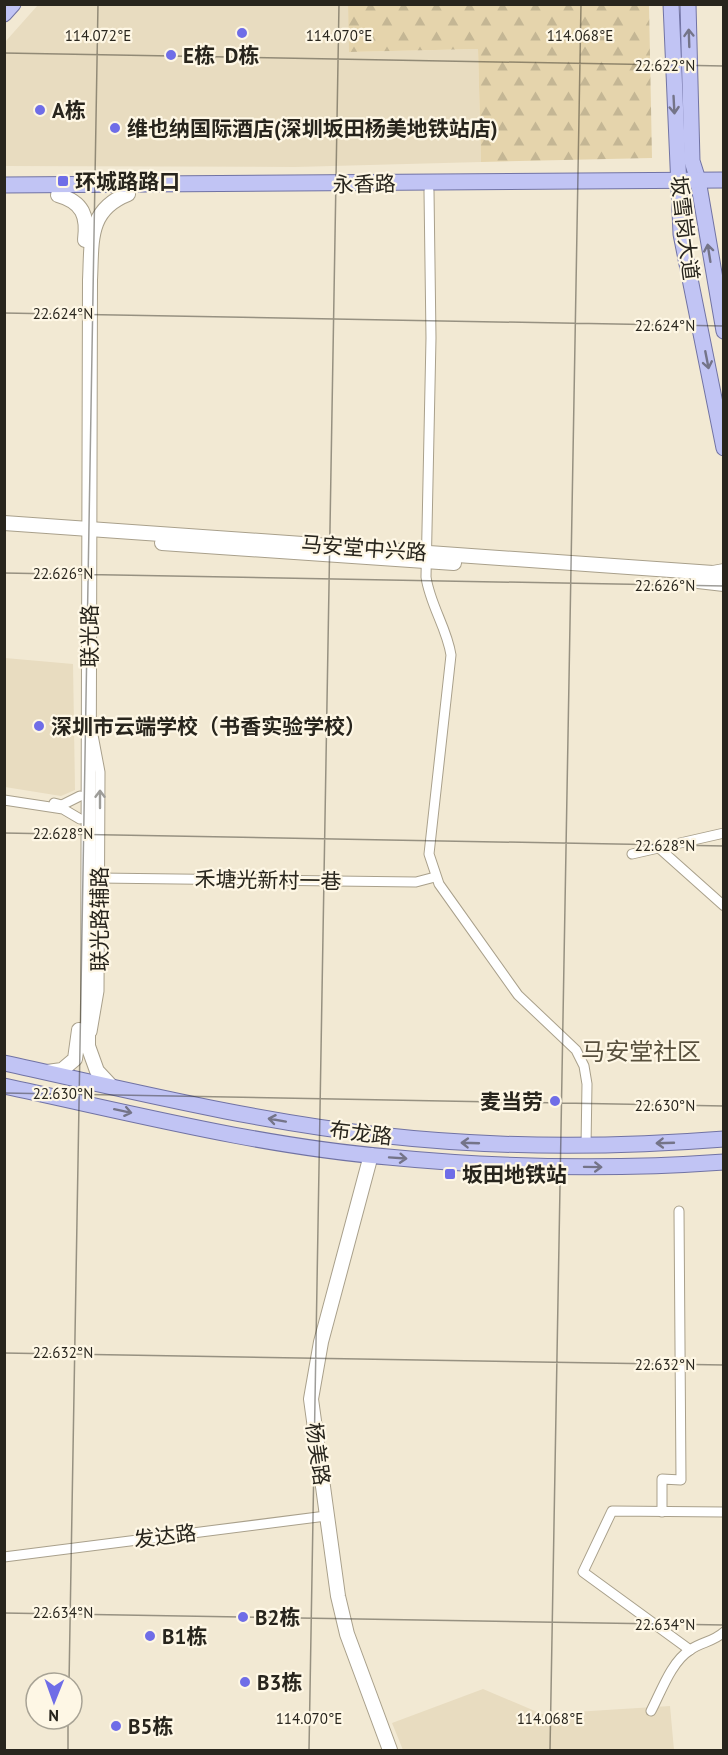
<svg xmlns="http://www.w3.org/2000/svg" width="728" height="1755" font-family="'PT Sans','Noto Sans SC',sans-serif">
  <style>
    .built { fill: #e8dcc0 }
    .forest { fill: url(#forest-firs) }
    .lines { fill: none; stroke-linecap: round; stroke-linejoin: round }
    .street-casing { stroke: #a9a08b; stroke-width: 11 }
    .secondary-casing { stroke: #a9a08b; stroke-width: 16 }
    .primary-casing { stroke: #7173a4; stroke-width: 17 }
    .street { stroke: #fff; stroke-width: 9 }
    .secondary { stroke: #fff; stroke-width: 14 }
    .primary { stroke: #c1c4f4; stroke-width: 15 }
    .oneway { stroke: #747488 }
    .oneway2 { stroke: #9e9d99 }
    .ticks { fill: none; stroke: #28251d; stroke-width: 1.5; stroke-opacity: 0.45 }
    .poi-dot { fill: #6f6de7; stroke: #fef7e5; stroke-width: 2 }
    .labels { text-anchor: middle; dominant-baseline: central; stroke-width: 4.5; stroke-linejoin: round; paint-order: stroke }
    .poi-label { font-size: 21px; font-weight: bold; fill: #28251d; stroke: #fef7e5; text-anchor: start }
    .street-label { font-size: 21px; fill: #28251d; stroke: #fef7e5 }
    .quarter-label { font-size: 24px; fill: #58503d; stroke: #fef7e5 }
    .ticks-label { font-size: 15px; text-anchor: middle; fill: #28251d; stroke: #fef7e5; stroke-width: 4.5; stroke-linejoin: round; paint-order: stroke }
  </style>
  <defs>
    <pattern id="forest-firs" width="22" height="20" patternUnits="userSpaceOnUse" patternTransform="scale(1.5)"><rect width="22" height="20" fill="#e5d4ac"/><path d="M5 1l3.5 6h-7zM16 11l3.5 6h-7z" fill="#c4b694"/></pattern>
  </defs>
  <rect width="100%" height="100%" fill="#f2e9d3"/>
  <g class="built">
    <path d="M38 5H348L350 52 478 49 481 162 295 167 5 166V42Z"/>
    <path d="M5 658 73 664 75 790 61 796 5 787Z"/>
    <path d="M483 1689 542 1714 670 1706 674 1750H403L392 1723Z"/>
  </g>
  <path class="forest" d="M348 5H649L652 158 481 162 478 49 349 52Z"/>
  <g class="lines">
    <g class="street-casing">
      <g id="street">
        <path d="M429 191 431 338 426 577C430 605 447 628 451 655L429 854 439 884 518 995 576 1050 584 1066 587 1084 586 1146"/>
        <path d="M4 800 63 809 80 819"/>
        <path d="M54 803 62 805 80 796"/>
        <path d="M659 848 724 906"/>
        <path d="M632 854 724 833"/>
        <path d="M99 878 416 882 435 877"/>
        <path d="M92 1032 99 991 100 772 93 735"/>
        <path d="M662 1512V1479L681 1480 679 1211"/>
        <path d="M4 1557 326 1516"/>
        <path d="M690 1650 583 1572 612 1511 724 1512"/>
        <path d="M651 1711C661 1692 671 1662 690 1650 701 1642 713 1642 724 1632"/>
      </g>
    </g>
    <g class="secondary-casing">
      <g id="secondary">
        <path d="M58 195C83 202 88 216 85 240"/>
        <path d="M4 523 713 573 724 571"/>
        <path d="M162 543 454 563"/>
        <path d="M698 581 724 584"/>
        <path d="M47 1072 62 1070 75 1059 79 1030"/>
        <path d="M112 1087 97 1071 88 1046 90 280C92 242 87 210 128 194"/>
        <path d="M371 1155 321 1342 311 1399 338 1596 347 1634 390 1750"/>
      </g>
    </g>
    <g class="primary-casing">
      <g id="primary">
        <path d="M671 4 681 234 724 448"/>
        <path d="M688 4 692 161 698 180 724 331"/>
        <path d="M4 14 13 4"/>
        <path d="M4 185 724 180"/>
        <path d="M4 1063C128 1090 252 1121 379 1135 493 1148 609 1148 724 1139"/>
        <path d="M4 1086C131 1113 259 1146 388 1157 500 1168 612 1170 724 1162"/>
      </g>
    </g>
    <use href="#street" class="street"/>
    <use href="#secondary" class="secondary"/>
    <use href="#primary" class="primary"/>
  </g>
  <defs><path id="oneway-shaft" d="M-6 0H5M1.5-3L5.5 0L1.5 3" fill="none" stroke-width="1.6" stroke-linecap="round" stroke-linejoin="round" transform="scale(1.5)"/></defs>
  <g class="oneway">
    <use href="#oneway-shaft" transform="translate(689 38) rotate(-92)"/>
    <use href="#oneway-shaft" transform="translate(674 105) rotate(87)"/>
    <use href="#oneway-shaft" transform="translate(709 253) rotate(-99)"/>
    <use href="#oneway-shaft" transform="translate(707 360) rotate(79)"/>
    <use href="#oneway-shaft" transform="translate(123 1111) rotate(12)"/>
    <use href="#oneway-shaft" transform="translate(277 1120) rotate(-170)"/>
    <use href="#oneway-shaft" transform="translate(470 1143) rotate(-178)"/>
    <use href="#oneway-shaft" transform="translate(665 1143) rotate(178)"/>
    <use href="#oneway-shaft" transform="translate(398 1158) rotate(4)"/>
    <use href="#oneway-shaft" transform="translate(593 1167) rotate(1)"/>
  </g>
  <use class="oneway2" href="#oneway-shaft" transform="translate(100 799) rotate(-90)"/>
  <path class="ticks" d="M4 53 724 66M4 313 724 326M4 573 724 586M4 833 724 846M4 1093 724 1106M4 1353 724 1365M4 1613 724 1625M69 1683 98 4M68 1750V1719M309 1750 339 4M550 1750 581 4"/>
  <g class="poi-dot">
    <circle cx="242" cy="33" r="6"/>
    <circle cx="171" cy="55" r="6"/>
    <circle cx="40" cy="110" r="6"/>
    <circle cx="115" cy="128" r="6"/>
    <rect x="57" y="175" width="12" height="12" rx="3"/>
    <circle cx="39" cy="726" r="6"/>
    <circle cx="555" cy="1101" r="6"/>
    <rect x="444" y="1168" width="12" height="12" rx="3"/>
    <circle cx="243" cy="1617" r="6"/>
    <circle cx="150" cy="1636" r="6"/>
    <circle cx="245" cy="1682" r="6"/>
    <circle cx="116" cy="1726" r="6"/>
  </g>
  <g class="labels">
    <g class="poi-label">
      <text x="183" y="55">E栋</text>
      <text x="242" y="55" text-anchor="middle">D栋</text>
      <text x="52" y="110">A栋</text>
      <text x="127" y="128">维也纳国际酒店(深圳坂田杨美地铁站店)</text>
      <text x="75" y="181">环城路路口</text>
      <text x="51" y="726">深圳市云端学校（书香实验学校）</text>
      <text x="543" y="1101" text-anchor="end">麦当劳</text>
      <text x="462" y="1174">坂田地铁站</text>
      <text x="255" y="1617">B2栋</text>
      <text x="162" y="1636">B1栋</text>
      <text x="257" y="1682">B3栋</text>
      <text x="128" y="1726">B5栋</text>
    </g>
    <g class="street-label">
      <text transform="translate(364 184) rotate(-1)">永香路</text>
      <text transform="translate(685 228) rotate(83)">坂雪岗大道</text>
      <text transform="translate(364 548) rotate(4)">马安堂中兴路</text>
      <text transform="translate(89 636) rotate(-90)">联光路</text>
      <text transform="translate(268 880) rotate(1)">禾塘光新村一巷</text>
      <text transform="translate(99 919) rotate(-90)">联光路辅路</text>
      <text transform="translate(361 1133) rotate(7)">布龙路</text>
      <text transform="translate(318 1454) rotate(82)">杨美路</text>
      <text transform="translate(165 1536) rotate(-7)">发达路</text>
    </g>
    <g class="quarter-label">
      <text x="641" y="1051">马安堂社区</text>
    </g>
  </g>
  <g class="ticks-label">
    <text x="98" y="41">114.072°E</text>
    <text x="339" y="41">114.070°E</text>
    <text x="580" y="41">114.068°E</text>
    <text x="665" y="71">22.622°N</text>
    <text x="63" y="319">22.624°N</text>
    <text x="665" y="331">22.624°N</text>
    <text x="63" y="579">22.626°N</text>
    <text x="665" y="591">22.626°N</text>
    <text x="63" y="839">22.628°N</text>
    <text x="665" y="851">22.628°N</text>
    <text x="63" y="1099">22.630°N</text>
    <text x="665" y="1111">22.630°N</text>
    <text x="63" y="1358">22.632°N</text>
    <text x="665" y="1370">22.632°N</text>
    <text x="63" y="1618">22.634°N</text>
    <text x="665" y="1630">22.634°N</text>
    <text x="309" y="1724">114.070°E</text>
    <text x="550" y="1724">114.068°E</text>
  </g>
  <rect width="728" height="1755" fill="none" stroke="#28251d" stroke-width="12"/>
  <g transform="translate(54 1701) rotate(181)"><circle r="28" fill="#fef7e5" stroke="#a8a395" stroke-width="1.5"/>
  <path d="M0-4.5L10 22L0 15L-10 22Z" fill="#6f6de7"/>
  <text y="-9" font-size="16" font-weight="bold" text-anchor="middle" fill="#28251d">N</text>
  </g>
</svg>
